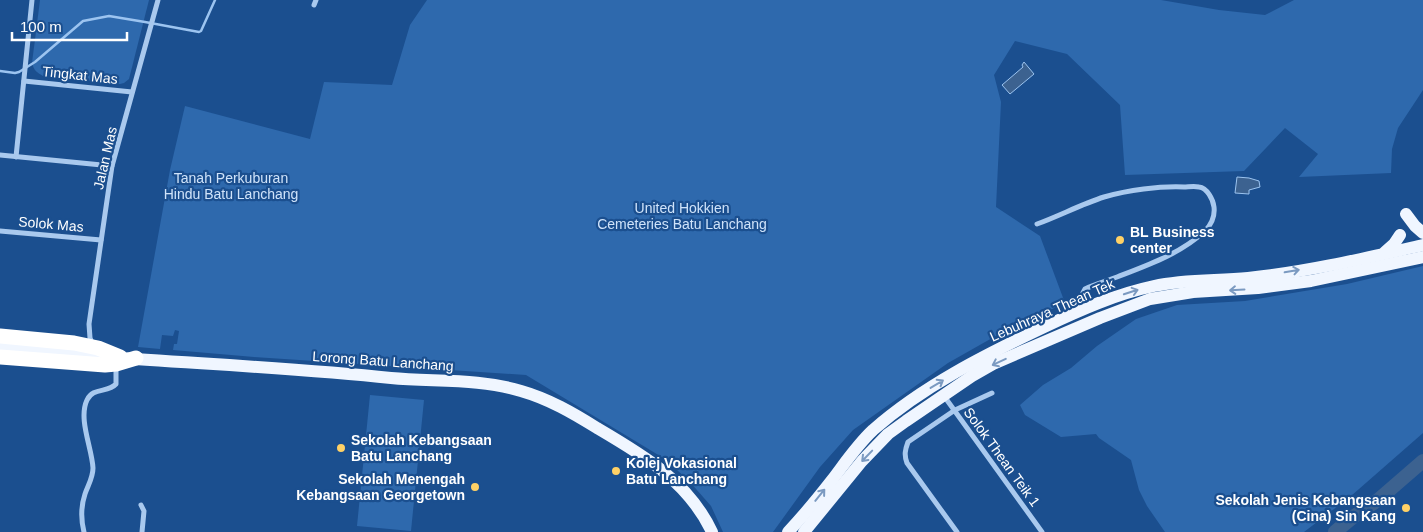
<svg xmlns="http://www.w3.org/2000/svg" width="1423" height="532" font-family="Arial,sans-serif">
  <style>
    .green { fill: #2e69ad }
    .water { fill: #3c6290; stroke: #9cc4f0 }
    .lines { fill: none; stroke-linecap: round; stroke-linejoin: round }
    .stream { stroke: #9cc4f0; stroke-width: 2.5 }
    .river { stroke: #3c6290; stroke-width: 14 }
    .street { stroke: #a9c9ee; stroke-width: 5 }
    .primary { stroke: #f0f6ff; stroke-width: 12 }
    .highway { stroke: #fff; stroke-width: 15 }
    .oneway { stroke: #7b9ac1 }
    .poi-dot { fill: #ffd166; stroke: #1b4f8f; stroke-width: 2 }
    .labels { text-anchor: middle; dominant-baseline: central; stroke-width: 4.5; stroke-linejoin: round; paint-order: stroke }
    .street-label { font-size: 14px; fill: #fff; stroke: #1b4f8f }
    .park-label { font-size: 14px; fill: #cfe3fa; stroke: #1b4f8f }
    .poi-label { font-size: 14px; font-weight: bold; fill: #fff; stroke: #1b4f8f; text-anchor: start }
  </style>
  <rect width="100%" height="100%" fill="#1b4f8f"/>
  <g class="green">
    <path d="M40 0H149L129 79 124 83 120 84 43 76C36 72 34 70 32 63Z"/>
    <path d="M427 0H1161L1219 10 1265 15 1294 0H1423V90L1398 128 1392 149 1391 173 1299 177 1318 154 1285 128 1244 171 1125 175 1120 105 1067 54 1015 41 994 75 1001 102 996 207 1040 236 1065 303 1001 333 948 363 853 430 820 467 773 532H723L711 506 689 481 665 459 526 375 254 357 173 350 174 344H177L179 331 175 330 173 336 162 335 160 349 138 347 170 170 185 106 310 139 324 82 392 85 410 25Z"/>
    <path d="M1423 266V433L1351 496 1304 532H1165L1147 506 1139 490 1131 460 1099 438 1096 434 1061 437 1025 415 1020 405 1043 385 1071 368 1097 346 1136 319 1177 305 1245 301 1347 284Z"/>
    <path d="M370 395 424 400 411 531 357 526Z"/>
  </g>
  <g class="water">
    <path d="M1024 62 1034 74 1010 94 1002 85 1023 67 1022 65Z"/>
    <path d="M1237 177 1249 178 1259 181 1260 187 1249 190V194L1235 193Z"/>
  </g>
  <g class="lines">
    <path class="stream" d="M0 71 15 73 19 72 35 62 83 21 109 16 145 22 199 32 201 31 215 0"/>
    <path class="river" d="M1335 532 1353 517 1378 500 1423 461"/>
    <g class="street">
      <path d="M314 5 316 0"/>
      <path d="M24 81 132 92"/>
      <path d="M0 155 112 166"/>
      <path d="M16 157 32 0"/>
      <path d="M1037 224C1059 216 1082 204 1104 197 1128 190 1159 186 1184 187 1188 187 1194 186 1199 187 1207 188 1213 199 1214 207 1215 216 1211 225 1205 231 1180 254 1148 265 1117 277 1107 281 1095 284 1085 289 1080 296 1082 300 1085 308"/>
      <path d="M0 231 101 240"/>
      <path d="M92 343 90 338 89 324 112 166 158 0"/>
      <path d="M944 396 1042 532"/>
      <path d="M141 505 144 511 142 532"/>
      <path d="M84 532C81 520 81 506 85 494 88 485 93 478 93 468 92 448 78 419 87 400 93 387 108 393 116 384V365"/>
      <path d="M957 532 907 463C904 455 905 450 908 442L955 410 992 393"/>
    </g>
    <g class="primary">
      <path d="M1406 214 1415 226 1423 233"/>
      <path d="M1385 252 1394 244 1400 235"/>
      <path d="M0 346C36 349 71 354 107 357 202 364 297 368 391 378 434 382 479 378 521 391 549 399 573 413 597 428 643 455 688 481 712 532"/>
      <path d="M788 532C804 515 818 498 832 480 845 463 857 445 873 430 923 386 985 355 1044 327 1080 310 1116 294 1154 286 1185 279 1217 281 1248 278 1307 272 1366 258 1423 245"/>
      <path d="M804 532 862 461 888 434 906 421 972 376 993 364 1023 351 1100 318 1150 299 1193 292 1258 288 1311 281 1423 257"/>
    </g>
    <g class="highway">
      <path d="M0 336 74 343 98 348 120 357"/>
      <path d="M0 357 105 365 116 364 136 358"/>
    </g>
  </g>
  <defs><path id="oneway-shaft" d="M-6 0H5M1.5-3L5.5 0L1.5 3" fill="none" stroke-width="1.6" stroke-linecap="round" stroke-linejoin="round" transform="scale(1.25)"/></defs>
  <g class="oneway">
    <use href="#oneway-shaft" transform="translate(1292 271) rotate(-10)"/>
    <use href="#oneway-shaft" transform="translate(1237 290) rotate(177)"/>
    <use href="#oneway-shaft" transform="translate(1131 292) rotate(-18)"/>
    <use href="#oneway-shaft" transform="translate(999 362) rotate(155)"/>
    <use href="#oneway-shaft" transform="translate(937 384) rotate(-31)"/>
    <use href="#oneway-shaft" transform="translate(867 456) rotate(134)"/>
    <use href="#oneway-shaft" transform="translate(820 495) rotate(-51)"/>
  </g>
  <g class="poi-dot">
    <circle cx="1120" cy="240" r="5"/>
    <circle cx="341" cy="448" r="5"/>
    <circle cx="616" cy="471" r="5"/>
    <circle cx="475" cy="487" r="5"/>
    <circle cx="1406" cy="508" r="5"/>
  </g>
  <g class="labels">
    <g class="street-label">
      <text transform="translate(80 75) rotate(6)">Tingkat Mas</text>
      <text transform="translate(105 158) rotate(-77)">Jalan Mas</text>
      <text transform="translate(51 224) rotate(5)">Solok Mas</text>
      <text transform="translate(1052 310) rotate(-24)">Lebuhraya Thean Tek</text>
      <text transform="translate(383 361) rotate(4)">Lorong Batu Lanchang</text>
      <text transform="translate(1002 457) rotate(54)">Solok Thean Teik 1</text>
    </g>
    <g class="park-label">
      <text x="231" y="178">Tanah Perkuburan<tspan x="231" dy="16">Hindu Batu Lanchang</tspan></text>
      <text x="682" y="208">United Hokkien<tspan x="682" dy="16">Cemeteries Batu Lanchang</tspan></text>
    </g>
    <g class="poi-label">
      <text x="1130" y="232">BL Business<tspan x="1130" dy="16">center</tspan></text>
      <text x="351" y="440">Sekolah Kebangsaan<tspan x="351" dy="16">Batu Lanchang</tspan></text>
      <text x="626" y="463">Kolej Vokasional<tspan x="626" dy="16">Batu Lanchang</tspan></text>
      <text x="465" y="479" text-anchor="end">Sekolah Menengah<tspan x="465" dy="16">Kebangsaan Georgetown</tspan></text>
      <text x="1396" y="500" text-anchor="end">Sekolah Jenis Kebangsaan<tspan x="1396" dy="16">(Cina) Sin Kang</tspan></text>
    </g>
  </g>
  <path d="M12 32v8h115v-8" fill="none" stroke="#ffffff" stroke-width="2.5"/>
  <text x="20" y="32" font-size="15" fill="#ffffff" stroke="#1b4f8f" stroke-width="4" paint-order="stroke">100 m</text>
</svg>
